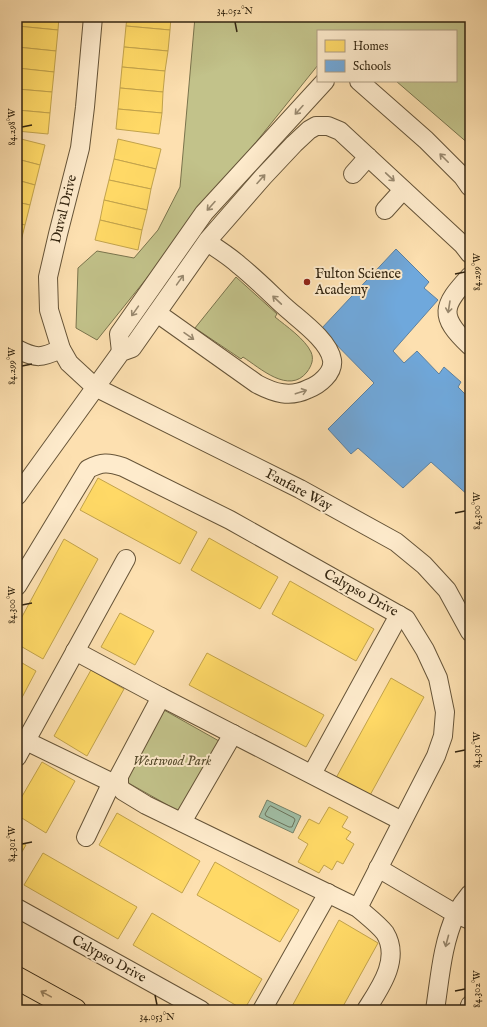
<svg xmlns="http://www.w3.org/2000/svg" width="487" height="1027" font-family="'IM FELL English',serif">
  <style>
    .green { fill: #c2c28a; stroke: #7a744d }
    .water { fill: #a1bea5; stroke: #758169 }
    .homes { fill: #ffd966; stroke: #c2a34c }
    .schools { fill: #6fa8dc; stroke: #5d819f }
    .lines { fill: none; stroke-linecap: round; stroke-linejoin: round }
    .shore { stroke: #6a725a; stroke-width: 1 }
    .minor-casing { stroke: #665438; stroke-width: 20 }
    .major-casing { stroke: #332510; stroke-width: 24 }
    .minor { stroke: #feebcc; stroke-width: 18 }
    .major { stroke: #fde0b0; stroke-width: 22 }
    .oneway { stroke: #98886e }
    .oneway2 { stroke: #988260 }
    .ticks { fill: none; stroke: #332510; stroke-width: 1.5 }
    .poi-dot { fill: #8f2418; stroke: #feebcc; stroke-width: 1.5 }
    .labels { text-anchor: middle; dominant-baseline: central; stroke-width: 4; stroke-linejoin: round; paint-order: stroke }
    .street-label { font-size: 14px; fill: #332510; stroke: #feebcc }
    .poi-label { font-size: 14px; fill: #332510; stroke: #feebcc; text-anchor: start }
    .park-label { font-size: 14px; font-style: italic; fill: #574c2e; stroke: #feebcc }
    .neatline { fill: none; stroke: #332510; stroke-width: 1.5 }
    .ticks-label { font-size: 10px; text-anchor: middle; fill: #332510 }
  </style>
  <rect width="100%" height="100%" fill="#fde0b0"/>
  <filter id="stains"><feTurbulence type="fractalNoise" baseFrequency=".005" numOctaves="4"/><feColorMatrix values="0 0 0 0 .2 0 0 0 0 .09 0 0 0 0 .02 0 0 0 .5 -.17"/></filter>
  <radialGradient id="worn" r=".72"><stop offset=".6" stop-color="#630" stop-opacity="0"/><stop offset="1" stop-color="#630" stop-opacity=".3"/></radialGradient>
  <g class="green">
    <path d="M195 17H470V145L396 81H456V31H318V65L97 340 76 328 78 268 97 251 134 258 158 230 180 187Z"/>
    <path d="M236 277 277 314 275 317C286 326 305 339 311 352 314 359 312 365 307 372 289 395 260 368 243 357L241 359 195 328Z"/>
    <path d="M164 710 219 741 180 812 125 781Z"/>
  </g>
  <path class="water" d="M267 800 301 816 293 833 259 817Z"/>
  <g class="homes">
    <path d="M17 17H59L58 30 17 26Z"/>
    <path d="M127 17H171L170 30 126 26Z"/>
    <path d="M17 26 58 30 56 51 17 47Z"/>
    <path d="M126 26 170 30 168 51 124 47Z"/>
    <path d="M17 47 56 51 54 72 17 68Z"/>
    <path d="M124 47 168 51 165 71 122 67Z"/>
    <path d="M122 67 165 71 163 92 120 88Z"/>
    <path d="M17 68 54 72 52 92 17 89Z"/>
    <path d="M120 88 163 92 162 113 118 109Z"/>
    <path d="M17 89 52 92 50 113 17 110Z"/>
    <path d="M118 109 162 113 159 134 116 129Z"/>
    <path d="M17 110 50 113 48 134 17 131Z"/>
    <path d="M17 138 45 145 40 165 17 159Z"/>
    <path d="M118 139 161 149 156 169 114 159Z"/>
    <path d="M17 159 40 165 35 185 17 180Z"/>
    <path d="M114 159 156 169 151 189 109 180Z"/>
    <path d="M17 180 35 185 30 205 17 202Z"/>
    <path d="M109 180 151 189 147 210 104 200Z"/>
    <path d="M104 200 147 210 142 230 100 220Z"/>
    <path d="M17 202 30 205 25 225 17 223Z"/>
    <path d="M100 220 142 230 138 250 95 240Z"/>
    <path d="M17 223 25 225 20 245H17Z"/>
    <path d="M98 478 197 532 180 564 80 510Z"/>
    <path d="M209 538 278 577 260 609 191 570Z"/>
    <path d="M64 539 98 559 43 659 17 644V626Z"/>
    <path d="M290 581 374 629 356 661 272 614Z"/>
    <path d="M120 613 154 631 135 665 101 647Z"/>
    <path d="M207 653 324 715 306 747 189 685Z"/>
    <path d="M17 660 36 671 17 707Z"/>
    <path d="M91 670 124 689 87 756 54 736Z"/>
    <path d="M391 678 424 697 369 797 336 778Z"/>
    <path d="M42 762 75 781 46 833 17 815V805Z"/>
    <path d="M329 807 348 817 342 827 351 832 346 839 354 844 343 864 337 861 332 870 324 865 319 873 298 862 308 844 298 838 309 819 319 824Z"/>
    <path d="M117 813 200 861 182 893 99 845Z"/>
    <path d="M17 840 26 845 17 860Z"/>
    <path d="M43 853 137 907 118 939 24 885Z"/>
    <path d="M215 862 299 910 280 942 197 895Z"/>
    <path d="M152 913 262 979 244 1010 133 945Z"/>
    <path d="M339 920 378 943 341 1010H290Z"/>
  </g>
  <path class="schools" d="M396 249 429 282 424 288 438 300 393 351 404 363 417 351 439 374 444 367 461 382 458 387 470 399V497L431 462 403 488 358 448 351 454 328 429 374 383 321 329Z"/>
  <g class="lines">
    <path class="shore" d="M271 806 294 818 295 820 292 827H289L266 816 265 814 269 807Z"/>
    <g class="minor-casing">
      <g id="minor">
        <path d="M93 17 85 107 80 148 58 234 48 277 49 310 61 349 69 363 95 387 300 489 396 542 424 565 447 590 470 632"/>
        <path d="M359 81 426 140 463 177 470 187"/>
        <path d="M353 174 368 157"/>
        <path d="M385 210 403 190"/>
        <path d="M470 276C442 306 438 316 470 346"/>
        <path d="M157 313 257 384C274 393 290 398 308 389 319 385 334 373 332 360 329 340 298 319 284 306 269 292 255 278 239 265 229 256 218 249 207 242"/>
        <path d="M17 349C37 359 41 358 61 349"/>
        <path d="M121 352 119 334 204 213 325 81"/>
        <path d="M17 496 121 352 132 348 208 240 263 177 294 144 309 130 316 126H328L340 131 463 245 470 254"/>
        <path d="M17 586 88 469C102 462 108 462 123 467L230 520 406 619 425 650 438 678 445 712 443 736 436 756 358 908"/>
        <path d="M75 651 161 697"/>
        <path d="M26 741 119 786"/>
        <path d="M17 757 126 559"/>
        <path d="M312 774 399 615"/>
        <path d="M182 822 233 734"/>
        <path d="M86 837 112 782"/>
        <path d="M378 868 456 914 470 920"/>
        <path d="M17 908 201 1010"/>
        <path d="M262 1010 328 893"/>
        <path d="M366 1010C380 988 401 959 385 933 379 925 366 915 358 908L146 805 123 791 119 786V776L161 697 402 821"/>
        <path d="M435 1010C440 978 442 944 456 914 460 907 465 900 470 894"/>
        <path d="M469 1010 470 1005"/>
      </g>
    </g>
    <g class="major-casing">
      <path id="major" d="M17 978 75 1010"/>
    </g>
    <use href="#minor" class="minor"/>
    <use href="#major" class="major"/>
  </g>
  <defs><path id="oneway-shaft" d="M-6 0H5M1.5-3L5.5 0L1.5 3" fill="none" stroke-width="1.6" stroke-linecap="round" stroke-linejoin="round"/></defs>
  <g class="oneway">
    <use href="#oneway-shaft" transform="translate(299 110) rotate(132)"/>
    <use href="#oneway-shaft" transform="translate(444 158) rotate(-135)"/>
    <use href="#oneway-shaft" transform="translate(390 177) rotate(43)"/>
    <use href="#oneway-shaft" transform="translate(261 179) rotate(-48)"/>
    <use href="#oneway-shaft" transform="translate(211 206) rotate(132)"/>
    <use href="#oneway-shaft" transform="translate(180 280) rotate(-55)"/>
    <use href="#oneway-shaft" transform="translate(277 300) rotate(-137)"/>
    <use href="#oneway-shaft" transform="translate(449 307) rotate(99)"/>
    <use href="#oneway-shaft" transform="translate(135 311) rotate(125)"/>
    <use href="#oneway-shaft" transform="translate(189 336) rotate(35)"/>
    <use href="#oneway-shaft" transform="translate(301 392) rotate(-18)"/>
    <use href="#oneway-shaft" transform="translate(447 941) rotate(105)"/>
  </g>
  <use class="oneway2" href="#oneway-shaft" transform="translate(46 994) rotate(-151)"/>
  <path class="ticks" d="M235 22 237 32M22 127 32 125M455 274 465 272M22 366 32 364M455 513 465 511M22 605 32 603M455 752 465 750M22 844 32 842M455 991 465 989M155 995 157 1005"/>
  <circle class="poi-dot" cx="307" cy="282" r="4"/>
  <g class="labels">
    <g class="street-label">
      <text transform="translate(64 209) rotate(-76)">Duval Drive</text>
      <text transform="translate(299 490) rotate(28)">Fanfare Way</text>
      <text transform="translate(361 593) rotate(29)">Calypso Drive</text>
      <text transform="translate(109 959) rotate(29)">Calypso Drive</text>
    </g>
    <g class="poi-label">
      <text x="315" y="274">Fulton Science<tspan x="315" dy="16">Academy</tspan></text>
    </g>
    <g class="park-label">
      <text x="172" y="761">Westwood Park</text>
    </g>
  </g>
  <rect width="487" height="1027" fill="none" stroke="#fde0b0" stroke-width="44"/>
  <rect x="317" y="30" width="140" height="52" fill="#feebcc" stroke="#ad9c81"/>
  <rect x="325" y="40" width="20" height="12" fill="#ffd966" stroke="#ad9c81"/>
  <text x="353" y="50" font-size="12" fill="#332510">Homes</text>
  <rect x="325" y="60" width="20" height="12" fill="#6fa8dc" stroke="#ad9c81"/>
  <text x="353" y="70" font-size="12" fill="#332510">Schools</text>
  <rect x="22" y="22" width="443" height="983" class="neatline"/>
  <g class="ticks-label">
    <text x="235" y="14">34.052°N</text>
    <text transform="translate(11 127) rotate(-90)" y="4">84.298°W</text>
    <text transform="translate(476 272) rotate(-90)" y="4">84.299°W</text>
    <text transform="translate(11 366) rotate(-90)" y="4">84.299°W</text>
    <text transform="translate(476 511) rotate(-90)" y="4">84.300°W</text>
    <text transform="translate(11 605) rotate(-90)" y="4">84.300°W</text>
    <text transform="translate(476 750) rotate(-90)" y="4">84.301°W</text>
    <text transform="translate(11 844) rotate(-90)" y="4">84.301°W</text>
    <text transform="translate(476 989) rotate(-90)" y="4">84.302°W</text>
    <text x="157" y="1020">34.053°N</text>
  </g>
  <rect width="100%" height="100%" filter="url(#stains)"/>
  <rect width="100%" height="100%" fill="url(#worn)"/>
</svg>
